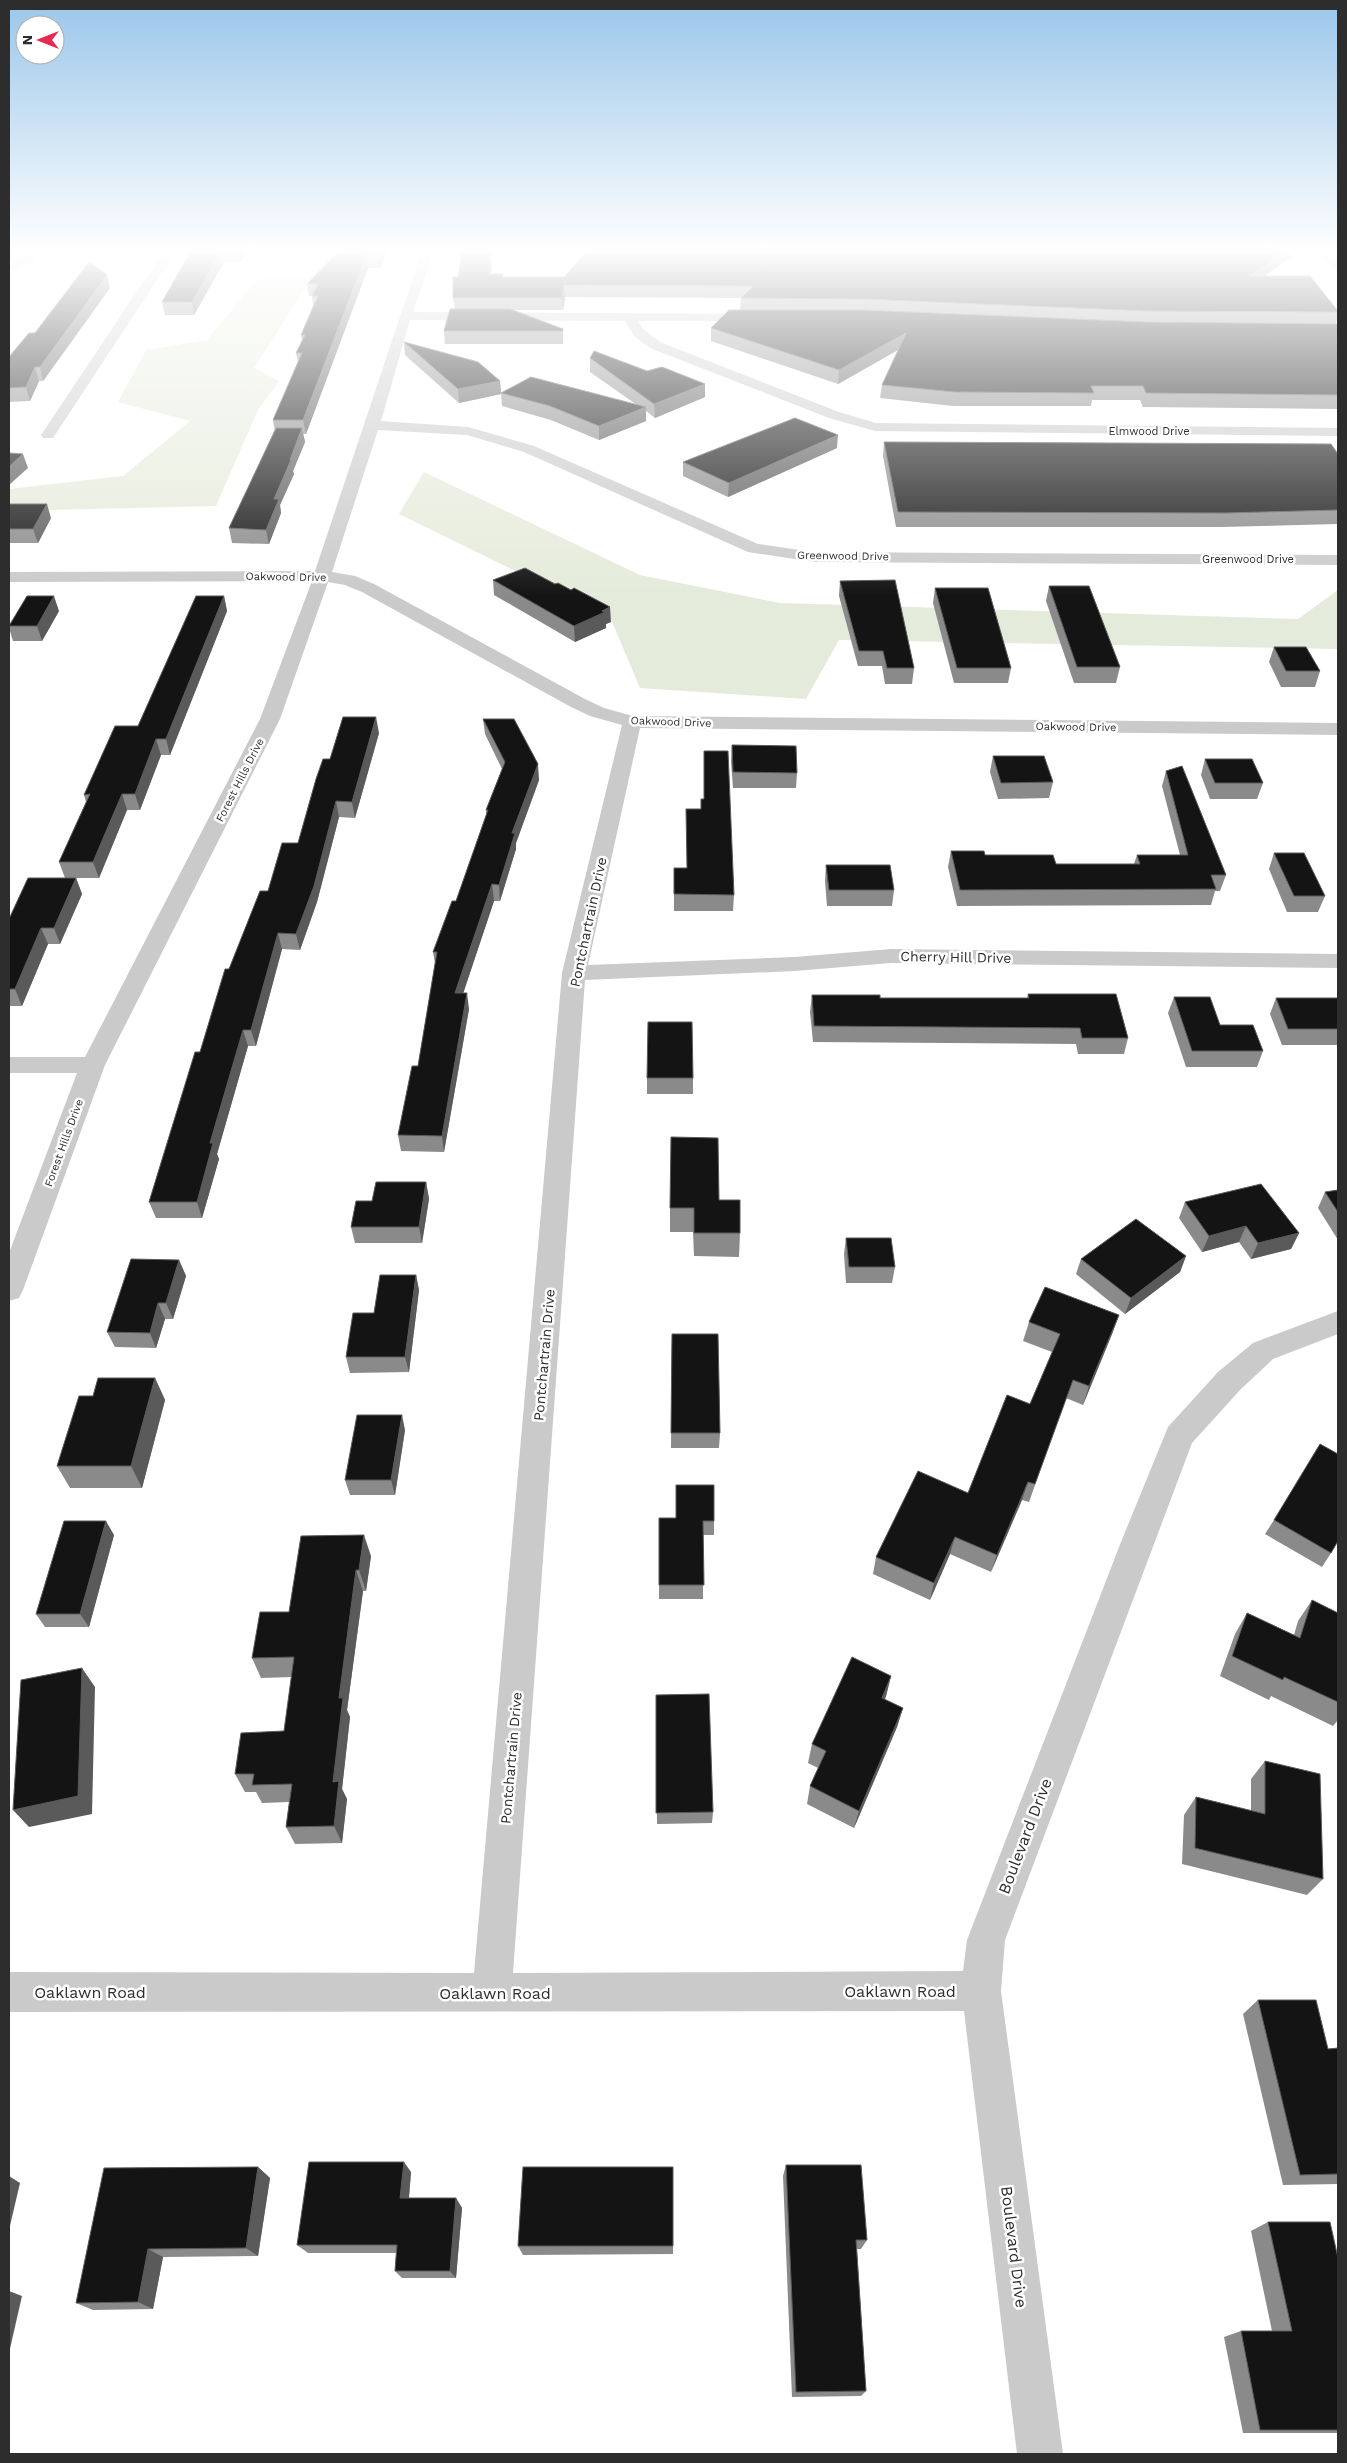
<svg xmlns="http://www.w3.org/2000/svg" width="1347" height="2463" font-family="'Work Sans',sans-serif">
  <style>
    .green { fill: #e5ebda }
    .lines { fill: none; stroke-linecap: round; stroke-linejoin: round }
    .minor { fill: #cacaca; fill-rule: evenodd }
    .wall { fill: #8a8a8a }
    .shaded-wall { fill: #5a5a5a }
    .building { fill: #141414; stroke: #5a5a5a }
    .labels { text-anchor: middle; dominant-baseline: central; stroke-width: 5; stroke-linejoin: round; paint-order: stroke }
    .far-street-label { font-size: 11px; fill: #2d2d2d; stroke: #fff }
    .street-label { font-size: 14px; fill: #2d2d2d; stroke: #fff }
    .near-street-label { font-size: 16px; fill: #2d2d2d; stroke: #fff }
  </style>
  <rect width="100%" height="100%" fill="#fff"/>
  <g class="green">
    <path d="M259 277 311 279 254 368 279 381 258 410 216 506 9 511V489L123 476 190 421 118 402 146 350 207 340Z"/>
    <path d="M424 472 640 575 780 603 1298 619 1338 590V649L839 640 806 699 640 688 610 617 399 514Z"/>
  </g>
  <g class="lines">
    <g class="minor">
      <path d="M29 251H42L32 262 9 272V263Z"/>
      <path d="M164 251H176L53 438H43L41 435Z"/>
      <path d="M422 251H434L413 312 765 314 767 317 760 321H638L644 330 660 342 839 412 876 423 1338 428V436L875 431 829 418 650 348 634 336 625 321 410 320 381 421 468 427 534 446 758 544 814 552 1338 555V565L814 562 748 552 524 452 467 435 378 430 332 572 355 576 374 584 585 699 604 708 633 716 1338 723V735L640 728 588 965 795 957 891 949 1338 954V968L891 963 795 971 585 980 513 1973 963 1971 967 1940 1121 1542 1168 1427 1218 1372 1253 1343 1338 1311V1334L1273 1359 1240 1390 1192 1443 1005 1940 1001 1991 1063 2454H1017L964 2011 9 2012V1972L474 1973 562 973 622 725 590 716 571 707 362 592 345 585 328 582 280 719 105 1065 23 1290 19 1298 9 1301V1253L77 1073H9V1057H85L260 719 312 581 9 582V572L315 571Z"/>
      <path d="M1310 251H1324L1338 261V270Z"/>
    </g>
  </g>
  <g class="wall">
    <path d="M191 251H248L241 262H224L194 315H165L162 302Z"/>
    <path d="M339 251H387L380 268H368L306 434H303L305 442 293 471 294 474 280 505 281 513 269 544 232 543 229 528 275 431 273 420 298 362 296 353 302 341 301 335 313 306 312 296H309L307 284Z"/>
    <path d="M1290 258 1264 276 1338 311V315L1336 324H1338V409L1143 407 1140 400H1092L1091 406H953L880 398 882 385 898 350 838 384 711 341V328L740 310 741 298 565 297 563 310H514L563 329V344H445L444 331 455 309 453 298 458 277 491 274 503 277H564Z"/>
    <path d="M110 288 43 381H39L30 401 9 402V357L35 333Z"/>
    <path d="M404 342 500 381 501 393 637 405 590 372V358L705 384V397L655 418 646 411V421L599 440 551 420 502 406 501 394 459 403 405 355Z"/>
    <path d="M884 442 1338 454V524L1221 527H896L883 456Z"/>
    <path d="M837 448 728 497 683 476V462Z"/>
    <path d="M9 504 51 518 38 543H9Z"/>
    <path d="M493 580 611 622 606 624V628L575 642 494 595Z"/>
    <path d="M840 581 914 668 912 684H885L882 666H858L839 596Z"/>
    <path d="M1049 586 1120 667 1116 683H1074L1046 601Z"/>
    <path d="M935 588 1011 668 1008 683H954L933 603Z"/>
    <path d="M224 596 227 611 170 755H161L140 810H127L99 878H76L82 894 60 944H48L22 1006H9V919L65 878 59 862 86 802 84 795 138 726Z"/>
    <path d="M59 611 42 641H13L9 628V624Z"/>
    <path d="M1274 647 1320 671 1315 687H1281L1269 662Z"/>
    <path d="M483 719 539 780 516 843V849L500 901H494L463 993 469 1009 444 1152 401 1151 398 1135 418 1066 435 963 433 952 456 901 486 815V810L502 769 485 734Z"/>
    <path d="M379 733 355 818 339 817 317 902 300 950 282 949 256 1046H248L217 1154 219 1159 202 1218H156L149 1202 200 1052 229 969 268 891 298 843 330 759Z"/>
    <path d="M732 745 797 773 796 788H733L731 761Z"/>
    <path d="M993 756 1053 782 1049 798 998 799 990 772Z"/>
    <path d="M1205 759 1263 783 1257 799H1210L1201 775Z"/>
    <path d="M1166 771 1226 875 1220 891H1215L1211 905 957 906 948 867 951 851 985 855 1056 864H1134L1137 855H1180L1162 786Z"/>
    <path d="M1274 853 1325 896 1318 912H1287L1269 869Z"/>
    <path d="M826 865 894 890 892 906H827L825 881Z"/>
    <path d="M674 868 734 895 733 911H674Z"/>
    <path d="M1028 994 1128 1038 1124 1054H1078L1076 1044 813 1042 810 1012 812 995 880 998H1027Z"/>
    <path d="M1174 997 1263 1051 1257 1067H1186L1168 1013Z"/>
    <path d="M1276 998H1338V1045H1282L1270 1014Z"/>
    <rect x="647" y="1078" width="46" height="16"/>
    <path d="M426 1182 429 1199 422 1243H355L351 1227 372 1201Z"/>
    <path d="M1338 1190V1240L1318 1208 1325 1192Z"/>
    <path d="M719 1200 740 1233 739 1257 694 1256 693 1232H670V1208Z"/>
    <path d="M1185 1202 1299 1233 1291 1249 1251 1259 1239 1242 1202 1252 1179 1218Z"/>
    <path d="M846 1238 895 1267 892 1283H846L844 1254Z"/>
    <path d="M1186 1256 1180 1272 1125 1314 1076 1274 1081 1259Z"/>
    <path d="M179 1260 186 1276 173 1319H165L156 1348 115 1347 107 1332Z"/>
    <path d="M416 1275 419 1290 409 1372 350 1373 346 1357 374 1313Z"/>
    <path d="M1119 1315 1112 1334 1083 1405 1066 1398 1029 1502 1022 1500 991 1572 950 1554 930 1600 873 1574 876 1557 968 1493 1030 1404 1052 1352 1023 1341 1029 1322Z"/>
    <path d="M672 1334 720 1433 719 1448H671Z"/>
    <path d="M155 1378 165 1400 142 1488H70L57 1466Z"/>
    <path d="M405 1430 395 1495H350L345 1480Z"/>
    <path d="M659 1518 714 1521V1535H703V1599H659Z"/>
    <path d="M1274 1520 1331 1553 1322 1567 1265 1534Z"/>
    <path d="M114 1535 89 1627H45L36 1614Z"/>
    <path d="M371 1556 366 1591H363L347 1710 350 1717 342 1789 347 1799 342 1843 295 1844 286 1827 289 1802 262 1803 256 1792H245L235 1774 284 1731 292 1677 261 1678 252 1658 289 1612Z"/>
    <path d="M1312 1600 1338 1613V1720L1333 1726 1271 1696 1269 1700 1220 1676 1235 1634 1247 1613 1294 1635 1298 1621Z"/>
    <path d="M891 1676 885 1700 903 1708 897 1727 854 1828 807 1804 810 1786 818 1768 808 1763 812 1744Z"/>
    <path d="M656 1695 713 1812 712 1823 657 1824Z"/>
    <path d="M1265 1761 1323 1879 1307 1895 1182 1864 1184 1815 1196 1797 1251 1811V1779Z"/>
    <path d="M1258 2000 1328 2049 1338 2048V2184L1283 2185 1243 2014Z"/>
    <path d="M786 2165 867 2240 861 2249H857L866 2391 861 2396 792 2397 783 2176Z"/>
    <path d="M258 2167 270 2178 258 2256 163 2257 153 2309 93 2310 76 2303Z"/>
    <path d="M673 2167V2254L523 2255 518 2246Z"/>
    <path d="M411 2172 409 2198H456L462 2208 456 2278H402L395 2271 396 2253H308L297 2245Z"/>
    <path d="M1268 2222 1338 2258V2433H1243L1224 2337 1241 2331H1272L1251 2231Z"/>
  </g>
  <g class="shaded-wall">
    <path d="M221 251H222L224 262 194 315 192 302Z"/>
    <path d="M239 251H248L241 262Z"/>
    <path d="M380 251H387L380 268 378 256Z"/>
    <path d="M491 251H493L490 286 489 274Z"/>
    <path d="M1285 251H1292L1290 258 1247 288 1250 276Z"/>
    <path d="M366 256 368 268 306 434 303 420Z"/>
    <path d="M107 275 110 288 43 381 40 367Z"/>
    <path d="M564 285 565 297 563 310 562 298Z"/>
    <path d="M906 333 905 346 838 384 839 370Z"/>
    <path d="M35 367 39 381 30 401 26 387Z"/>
    <path d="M500 381 501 394 459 403 458 389Z"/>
    <path d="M705 384V397L655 418 654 404Z"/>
    <path d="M646 407V421L599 440V426Z"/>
    <path d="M302 428 305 442 293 471 294 474 280 505 281 513 269 544 266 530 274 499Z"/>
    <path d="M838 435 837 448 728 497 729 483Z"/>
    <path d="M23 454 28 468 9 485V467Z"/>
    <path d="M47 504 51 518 38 543 33 529Z"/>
    <path d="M54 596 59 611 42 641 37 626Z"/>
    <path d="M224 596 227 611 170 755 166 739Z"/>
    <path d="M610 607 611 622 606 624V628L575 642 574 626Z"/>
    <path d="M376 717 379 733 355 818 352 802Z"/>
    <path d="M156 739 161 755 140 810 135 794Z"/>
    <path d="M538 764 539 780 516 843V849L500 901 499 885 512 833Z"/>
    <path d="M122 794 127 810 99 878 93 862Z"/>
    <path d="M336 801 339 817 317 902 300 950 296 934Z"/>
    <path d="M76 878 82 894 60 944 54 928Z"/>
    <path d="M492 884 494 901 458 1009 455 993Z"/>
    <path d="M41 928 48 944 22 1006 15 989Z"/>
    <path d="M278 933 282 949 256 1046 251 1030Z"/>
    <path d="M467 993 469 1009 444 1152 442 1136Z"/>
    <path d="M243 1030 248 1046 217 1154 219 1159 202 1218 197 1202 210 1143Z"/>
    <path d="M426 1182 429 1199 422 1243 419 1227Z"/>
    <path d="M1246 1226 1239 1242 1202 1252 1209 1236Z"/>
    <path d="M1299 1233 1291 1249 1251 1259 1258 1243Z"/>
    <path d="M1186 1256 1180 1272 1125 1314 1131 1298Z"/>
    <path d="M179 1260 186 1276 173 1319 166 1303Z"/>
    <path d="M416 1275 419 1290 409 1372 405 1357Z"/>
    <path d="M158 1303 165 1319 156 1348 150 1333Z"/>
    <path d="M1119 1315 1112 1334 1083 1405 1089 1386Z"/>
    <path d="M155 1378 165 1400 142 1488 131 1466Z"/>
    <path d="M402 1415 405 1430 395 1495 391 1480Z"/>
    <path d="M1028 1482 1022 1500 991 1572 997 1555Z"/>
    <path d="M106 1521 114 1535 89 1627 80 1614Z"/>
    <path d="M364 1535 371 1556 366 1591 359 1570Z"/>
    <path d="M955 1537 950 1554 930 1600 934 1583Z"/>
    <path d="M356 1570 363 1591 347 1710 350 1717 342 1789 347 1799 342 1843 334 1826 333 1782 339 1698Z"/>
    <path d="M82 1668 95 1687 92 1814 29 1827 13 1810Z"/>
    <path d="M891 1676 886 1696 877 1717 882 1698Z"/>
    <path d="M903 1708 897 1727 854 1828 859 1811Z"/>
    <path d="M404 2162 411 2172 408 2208 400 2198Z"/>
    <path d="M258 2167 270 2178 258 2256 246 2248Z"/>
    <path d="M9 2176 20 2183 9 2230Z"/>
    <path d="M456 2198 462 2208 456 2278 450 2271Z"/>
    <path d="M148 2249 163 2257 153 2309 138 2302Z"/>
    <path d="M9 2291 22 2296 9 2353Z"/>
  </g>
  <g class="building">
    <path d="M191 251H221L192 302H162Z"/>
    <path d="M339 251H380L378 256H366L303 420H273L302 353H296L305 335H301L318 296H312L318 284H307Z"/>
    <path d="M462 251H491L489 274H503L502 277H564L587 251H1285L1250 276H1310L1338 311V312L1147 311 863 299 741 298 753 286 564 285 562 298H453V277H458Z"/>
    <path d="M89 262 107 275 40 367H35L26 387 9 388V357L29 333H35Z"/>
    <path d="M450 309H510L563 329V331H444Z"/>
    <path d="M729 310H863L1147 322 1338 324V395L1146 393 1143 386H1091L1094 393 955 392 882 385 906 333 839 370 711 328Z"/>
    <path d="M404 342 478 362 500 381 458 389Z"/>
    <path d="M594 351 647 371 662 367 705 384 654 404 590 358Z"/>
    <path d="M531 377 646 407 599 426 550 406 501 393Z"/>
    <path d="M795 418 838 435 729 483 683 462Z"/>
    <path d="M276 428H302L290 460H291L274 499H279L266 530 229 528Z"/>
    <path d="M884 442 1331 444 1338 454V510L1225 513 898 512Z"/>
    <path d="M9 453 23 454 9 467Z"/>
    <path d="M9 504H47L33 529H9Z"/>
    <path d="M525 568 555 584 558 583 571 590 574 588 610 607 602 611 605 612 574 626 493 580Z"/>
    <path d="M895 580 914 668H887L883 651H859L840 581Z"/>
    <path d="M1049 586H1089L1120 667H1077Z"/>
    <path d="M935 588H988L1011 668H957Z"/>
    <path d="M27 596H54L37 626H9Z"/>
    <path d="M196 596H224L166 739H156L135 794H122L93 862H59L90 794 84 795 115 726H138Z"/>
    <path d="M1274 647H1306L1320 671H1286Z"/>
    <path d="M343 717H376L352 802 336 801 314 886 296 934 278 933 251 1030H243L210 1143H213L197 1202H149L195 1052H200L225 969H229L260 891H268L282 843H298L316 779 323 759H330Z"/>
    <path d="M483 719H514L538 764 512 833H515L499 885 492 884 455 993H467L442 1136 398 1135 412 1066H418L437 952H433L452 901H456L488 810H486L505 762Z"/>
    <path d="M732 745 796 746 797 773 733 772Z"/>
    <path d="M704 751H728L734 895 674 894V868H687L686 809H701V799H704Z"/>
    <path d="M993 756H1044L1053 782 1001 783Z"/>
    <path d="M1205 759H1252L1263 783H1215Z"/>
    <path d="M1182 766 1226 875H1211L1216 889 960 890 951 851H984L985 855H1053L1056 864H1140L1137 855H1188L1166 771Z"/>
    <path d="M1274 853H1304L1325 896H1294Z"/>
    <path d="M826 865H890L894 890H829Z"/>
    <path d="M28 878H76L54 928H41L15 989H9V919Z"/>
    <path d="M1028 994H1116L1128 1038H1082L1080 1028 814 1026 812 995H880V998H1029Z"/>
    <path d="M1174 997H1210L1220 1025H1253L1263 1051H1192Z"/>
    <path d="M1276 998H1338V1029H1288Z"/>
    <path d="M648 1022H692L693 1078H647Z"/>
    <path d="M671 1137 718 1138 719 1200H740V1233H694V1208H670Z"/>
    <path d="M376 1182H426L419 1227H351L356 1201H372Z"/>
    <path d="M1261 1184 1299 1233 1258 1243 1246 1226 1209 1236 1185 1202Z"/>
    <path d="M1338 1190V1212L1325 1192Z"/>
    <path d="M1136 1219 1186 1256 1131 1298 1081 1259Z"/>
    <path d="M846 1238H891L895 1267H849Z"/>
    <path d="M131 1259 179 1260 166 1303H158L150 1333 107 1332Z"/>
    <path d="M380 1275H416L405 1357H346L353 1313H374Z"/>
    <path d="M1045 1287 1119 1315 1089 1386 1073 1380 1035 1484 1028 1482 997 1555 955 1537 934 1583 876 1557 918 1471 968 1493 1007 1395 1030 1404 1060 1334 1029 1322Z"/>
    <path d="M672 1334H718L720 1433H671Z"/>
    <path d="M98 1378H155L131 1466H57L79 1396H93Z"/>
    <path d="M357 1415H402L391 1480H345Z"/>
    <path d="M1320 1444 1338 1454V1541L1331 1553 1274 1520Z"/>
    <path d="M676 1485H714V1521H703L704 1585H659V1518H676Z"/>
    <path d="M64 1521H106L80 1614H36Z"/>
    <path d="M364 1535 359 1570H356L339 1698H343L333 1782 339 1781 334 1826 286 1827 292 1784 252 1785 254 1774H235L241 1733 284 1731 294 1657 252 1658 260 1612H289L301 1536Z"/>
    <path d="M1312 1600 1338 1613V1702L1284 1677 1283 1680 1232 1656 1247 1613 1300 1638Z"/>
    <path d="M852 1657 891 1676 882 1698 903 1708 859 1811 810 1786 826 1751 812 1744Z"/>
    <path d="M82 1668 78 1796 13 1810 21 1680Z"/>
    <path d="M709 1694 713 1812 656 1813V1695Z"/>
    <path d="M1265 1761 1320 1774 1323 1879 1195 1848 1196 1797 1265 1814Z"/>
    <path d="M1258 2000H1316L1328 2049 1338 2048V2174L1300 2175Z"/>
    <path d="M309 2162H404L400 2198H456L450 2271H395L397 2245H297Z"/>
    <path d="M786 2165H861L867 2240H856L866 2391 796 2392Z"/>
    <path d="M258 2167 246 2248 148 2249 138 2302 76 2303 104 2168Z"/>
    <path d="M523 2167H673V2246H518Z"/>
    <path d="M1268 2222H1330L1338 2258V2430H1260L1241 2331H1292Z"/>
  </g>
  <linearGradient id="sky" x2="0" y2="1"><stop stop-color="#9ac6ea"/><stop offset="0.42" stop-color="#fff"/><stop offset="1" stop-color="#fff" stop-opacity="0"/></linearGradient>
  <rect width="1347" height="596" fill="url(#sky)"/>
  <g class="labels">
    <g class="far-street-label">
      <text x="1149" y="431">Elmwood Drive</text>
      <text transform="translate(843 556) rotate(1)">Greenwood Drive</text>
      <text x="1248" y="559">Greenwood Drive</text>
      <text transform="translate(286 577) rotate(1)">Oakwood Drive</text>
      <text transform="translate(671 722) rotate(2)">Oakwood Drive</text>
      <text transform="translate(1076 727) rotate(1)">Oakwood Drive</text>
      <text transform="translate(240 780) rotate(-63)">Forest Hills Drive</text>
      <text transform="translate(64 1143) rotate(-70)">Forest Hills Drive</text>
    </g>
    <g class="street-label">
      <text transform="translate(588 922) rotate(-78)">Pontchartrain Drive</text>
      <text transform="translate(956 957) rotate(1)">Cherry Hill Drive</text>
      <text transform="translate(544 1355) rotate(-85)">Pontchartrain Drive</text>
      <text transform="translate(511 1758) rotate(-85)">Pontchartrain Drive</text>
    </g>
    <g class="near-street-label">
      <text transform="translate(1025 1836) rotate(-69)">Boulevard Drive</text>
      <text x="900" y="1991">Oaklawn Road</text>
      <text x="90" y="1992">Oaklawn Road</text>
      <text x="495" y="1993">Oaklawn Road</text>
      <text transform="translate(1014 2247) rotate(83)">Boulevard Drive</text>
    </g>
  </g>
  <rect width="1347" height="2463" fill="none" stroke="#2d2d2d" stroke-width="20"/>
  <g transform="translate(40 40) rotate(270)"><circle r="24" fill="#ffffff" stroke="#ababab"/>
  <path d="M0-4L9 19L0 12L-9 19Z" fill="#e92a50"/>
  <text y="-8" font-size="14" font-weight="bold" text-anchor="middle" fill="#2d2d2d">N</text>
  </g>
</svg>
